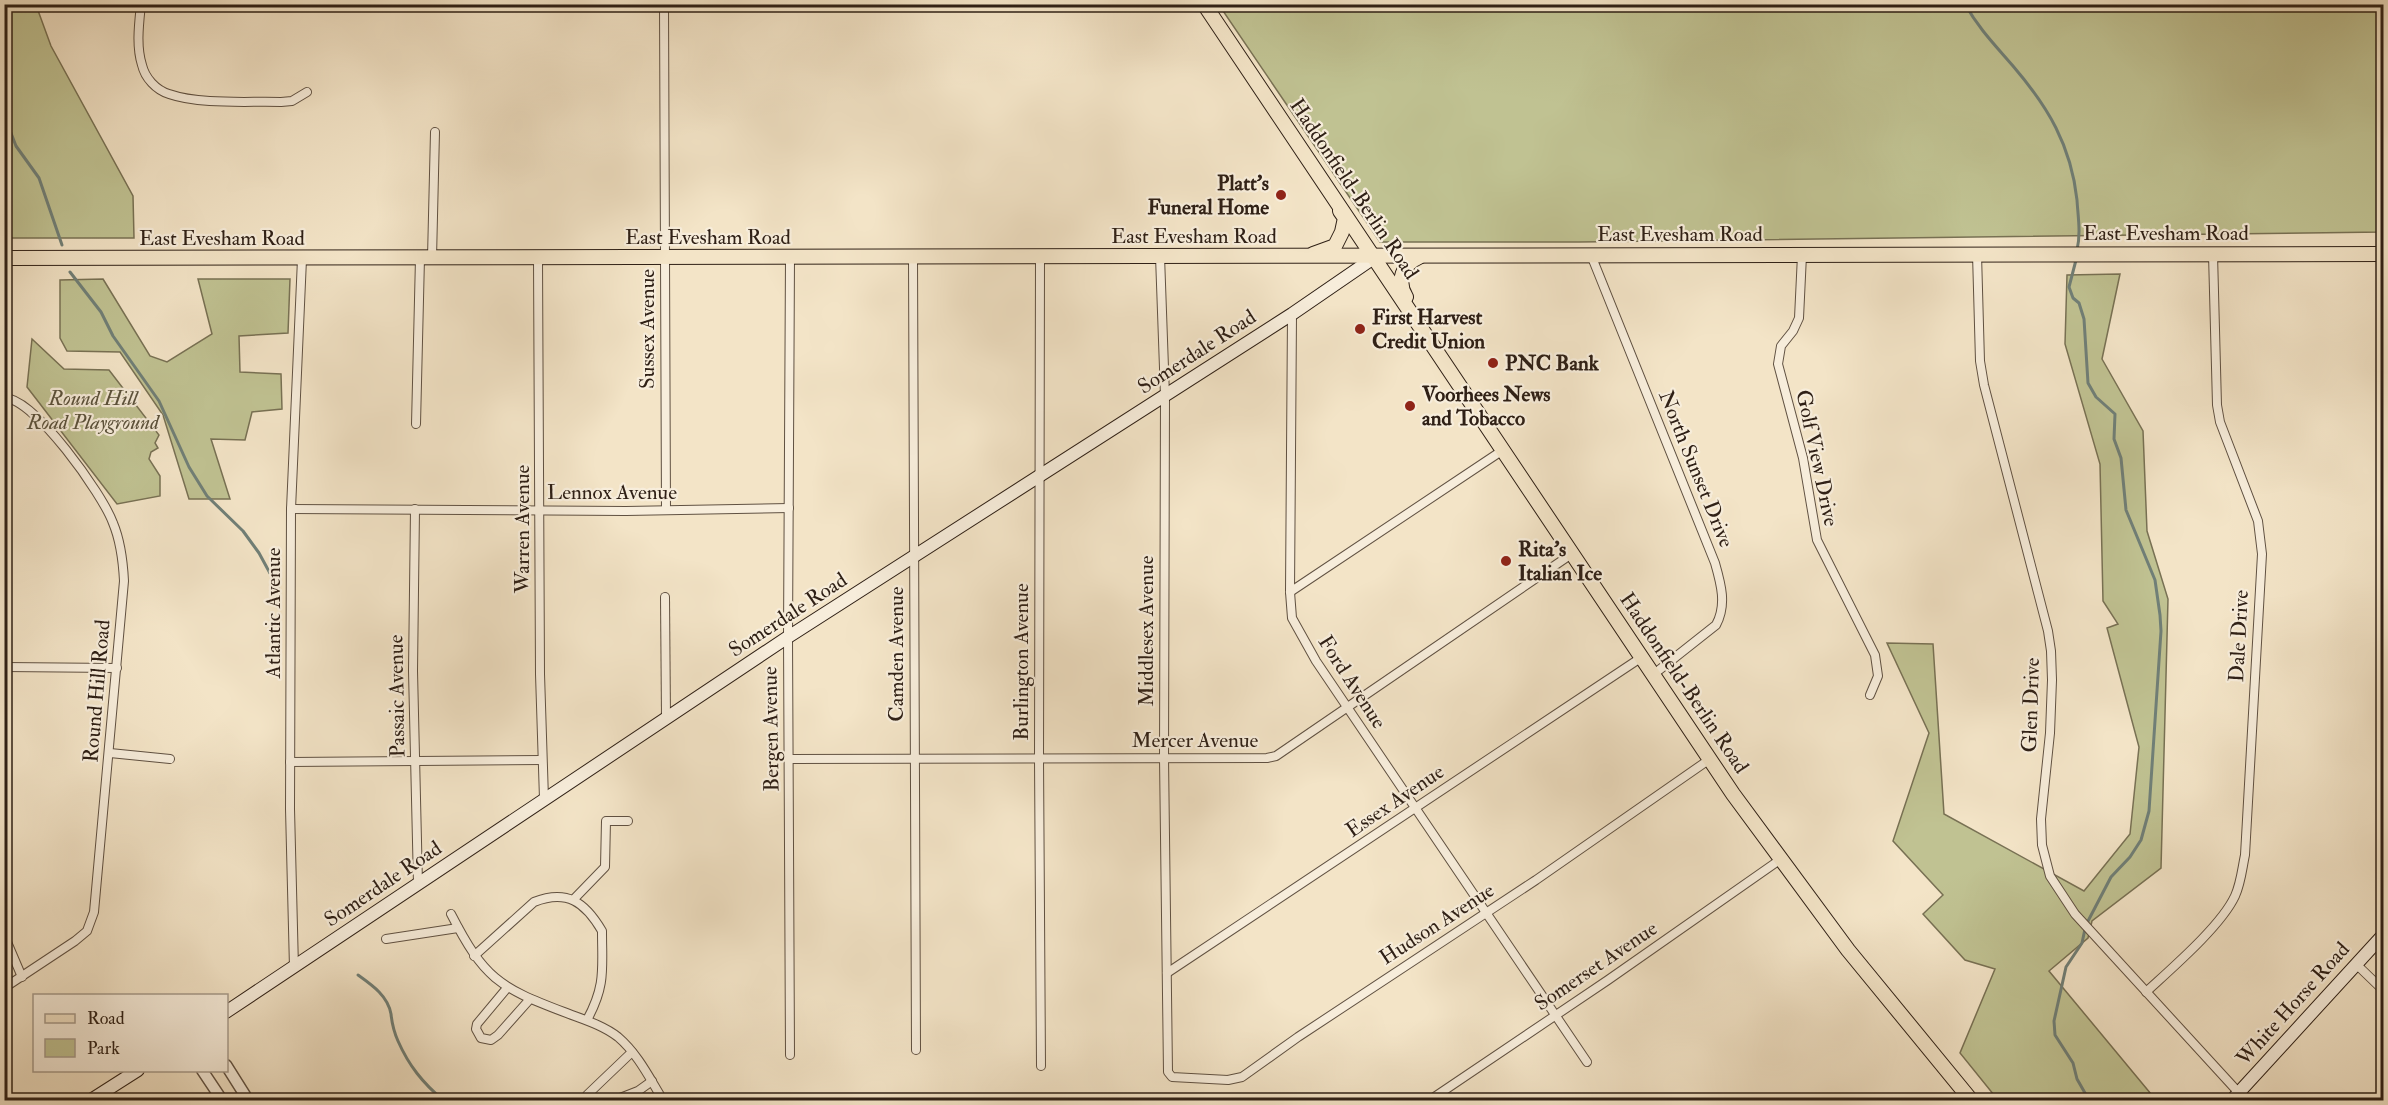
<svg xmlns="http://www.w3.org/2000/svg" width="2388" height="1105" font-family="'IM FELL Double Pica',serif">
  <style>
    .green { fill: #c0c292; stroke: #787154; stroke-width: 1.5 }
    .lines { fill: none; stroke-linecap: round; stroke-linejoin: round }
    .stream { stroke: #707f77; stroke-width: 3 }
    .minor-casing { stroke: #605142; stroke-width: 10 }
    .tertiary-casing { stroke: #605142; stroke-width: 13 }
    .secondary-casing { stroke: #2f2016; stroke-width: 14 }
    .primary-casing { stroke: #2f2016; stroke-width: 16 }
    .minor { stroke: #f7eddb; stroke-width: 8 }
    .tertiary { stroke: #f7eddb; stroke-width: 10 }
    .secondary { stroke: #f7eddb; stroke-width: 12 }
    .primary { stroke: #f3e4c7; stroke-width: 14 }
    .poi-dot { fill: #8f2418; stroke: #f7eddb; stroke-width: 2 }
    .labels { text-anchor: middle; dominant-baseline: central; stroke-width: 4.5; stroke-linejoin: round; paint-order: stroke }
    .poi-label { font-size: 21px; font-weight: bold; fill: #2f2016; stroke: #f7eddb; text-anchor: start }
    .street-label { font-size: 21px; fill: #2f2016; stroke: #f7eddb }
    .park-label { font-size: 21px; font-style: italic; fill: #5a513b; stroke: #f7eddb }
  </style>
  <rect width="100%" height="100%" fill="#f3e4c7"/>
  <filter id="stains"><feTurbulence type="fractalNoise" baseFrequency=".00333" numOctaves="4"/><feColorMatrix values="0 0 0 0 .2 0 0 0 0 .09 0 0 0 0 .02 0 0 0 .5 -.17"/></filter>
  <radialGradient id="worn" r=".72"><stop offset=".6" stop-color="#630" stop-opacity="0"/><stop offset="1" stop-color="#630" stop-opacity=".3"/></radialGradient>
  <g class="green">
    <path d="M4 5H36L51 46 133 196 134 238H5Z"/>
    <path d="M1219 5H2383V232L1579 242H1380Z"/>
    <path d="M2120 274 2102 359 2143 431 2147 531 2168 599 2161 868 2092 921 2088 938 2049 971 2156 1100H1998L1960 1053 1995 969 1965 960 1923 914 1943 895 1893 841 1929 733 1887 643 1933 644 1944 814 2084 891 2130 834 2139 747 2107 628 2118 624 2103 601 2100 464 2065 344 2067 275Z"/>
    <path d="M103 279 150 356 167 362 212 334 198 279H290L288 333 239 336 240 372 281 374 282 409 252 412 245 440 211 439 230 499H189L163 415 120 352 67 351 60 338V280Z"/>
    <path d="M32 339 64 369 109 370 159 435 155 443 158 448 151 452 149 459 160 476V496L117 504 27 387Z"/>
  </g>
  <g class="lines">
    <g class="stream">
      <path d="M1965 4C1979 29 1995 45 2013 66 2048 107 2071 145 2077 200 2078 217 2081 233 2077 250"/>
      <path d="M4 115 16 146 39 178 62 245"/>
      <path d="M2076 260 2069 287 2073 298 2079 303 2084 319 2088 383 2096 397 2115 414 2114 439 2121 458 2126 510 2155 580 2160 615 2161 631 2149 811 2141 840 2130 857 2111 877 2087 923"/>
      <path d="M70 272 101 312 113 336 159 401 189 467 207 496 243 531 259 553 278 588"/>
      <path d="M2085 929 2082 943 2066 967 2054 1021 2055 1035 2073 1063 2077 1079 2089 1100"/>
      <path d="M358 975C372 985 388 996 391 1014 392 1024 394 1032 398 1041 409 1066 423 1083 443 1100"/>
    </g>
    <g class="minor-casing">
      <g id="minor">
        <path d="M141 4C139 24 136 46 142 65 145 78 156 90 169 94 201 105 247 101 281 102L292 101 307 92"/>
        <path d="M459 4 468 6 650 4"/>
        <path d="M664 4 666 510"/>
        <path d="M1977 254 1980 361 1984 385 2048 631 2051 651 2052 680 2050 733 2041 819 2042 845 2050 876 2075 914 2239 1093"/>
        <path d="M1591 255 1715 563C1721 584 1727 605 1716 625L1654 674"/>
        <path d="M1802 255 1799 318 1793 331 1781 346 1778 364 1803 458 1817 540 1875 655 1878 676 1870 695"/>
        <path d="M1160 256 1165 396 1164 758 1168 1072 1172 1077 1228 1080 1242 1077 1298 1037 1536 880 1710 759"/>
        <path d="M432 258 435 132"/>
        <path d="M790 258 788 637 790 1055"/>
        <path d="M913 258 916 1050"/>
        <path d="M1040 258 1039 759 1041 1066"/>
        <path d="M538 259 540 674 544 799"/>
        <path d="M1292 314 1290 592 1292 618 1316 661 1587 1062"/>
        <path d="M4 398C34 397 103 495 113 523 121 542 123 561 124 581L94 912 87 931 75 941 4 988"/>
        <path d="M416 424 420 258"/>
        <path d="M291 509 626 511 789 508"/>
        <path d="M415 509 413 671 418 884"/>
        <path d="M1290 592 1503 450"/>
        <path d="M665 597 666 718"/>
        <path d="M4 667 117 668"/>
        <path d="M110 753 170 759"/>
        <path d="M790 759 1267 758 1276 756 1573 553"/>
        <path d="M290 762 542 760"/>
        <path d="M574 899 605 867 606 821H628"/>
        <path d="M451 914C484 978 498 987 564 1012 582 1019 603 1025 618 1037 638 1054 650 1079 663 1100"/>
        <path d="M4 935 22 977"/>
        <path d="M386 939 458 928"/>
        <path d="M474 956 534 902C567 889 585 902 602 931 602 969 606 985 587 1020"/>
        <path d="M2356 964 2384 991"/>
        <path d="M294 968 290 809 291 509 302 259"/>
        <path d="M1167 973 1642 657"/>
        <path d="M507 988 477 1024 476 1029 481 1038 491 1040 498 1035 530 999"/>
        <path d="M2146 992C2172 968 2221 926 2235 896 2241 883 2242 869 2245 855L2262 554 2258 521 2220 422 2217 405 2213 254"/>
        <path d="M586 1100 587 1095 632 1052"/>
        <path d="M615 1100 638 1091 652 1081"/>
        <path d="M1430 1100 1608 980 1781 859"/>
      </g>
    </g>
    <g class="tertiary-casing">
      <g id="tertiary">
        <path d="M226 1065 248 1100"/>
        <path d="M202 1070 222 1100"/>
      </g>
    </g>
    <g class="secondary-casing">
      <g id="secondary">
        <path d="M226 1012 788 637 1292 314 1375 257"/>
        <path d="M91 1100 138 1070"/>
        <path d="M2232 1100 2384 934"/>
      </g>
    </g>
    <g class="primary-casing">
      <g id="primary">
        <path d="M1204 4 1733 794 1848 950 1971 1100"/>
        <path d="M1313 254 1335 246 1342 232 1345 218 1340 211"/>
        <path d="M4 258 2384 254"/>
        <path d="M1406 297C1396 281 1403 264 1419 257"/>
      </g>
    </g>
    <use href="#minor" class="minor"/>
    <use href="#tertiary" class="tertiary"/>
    <use href="#secondary" class="secondary"/>
    <use href="#primary" class="primary"/>
  </g>
  <g class="poi-dot">
    <circle cx="1281" cy="195" r="6"/>
    <circle cx="1360" cy="329" r="6"/>
    <circle cx="1493" cy="363" r="6"/>
    <circle cx="1410" cy="406" r="6"/>
    <circle cx="1506" cy="561" r="6"/>
  </g>
  <g class="labels">
    <g class="poi-label">
      <text x="1269" y="183" text-anchor="end">Platt's<tspan x="1269" dy="24">Funeral Home</tspan></text>
      <text x="1372" y="317">First Harvest<tspan x="1372" dy="24">Credit Union</tspan></text>
      <text x="1505" y="363">PNC Bank</text>
      <text x="1422" y="394">Voorhees News<tspan x="1422" dy="24">and Tobacco</tspan></text>
      <text x="1518" y="549">Rita's<tspan x="1518" dy="24">Italian Ice</tspan></text>
    </g>
    <g class="street-label">
      <text transform="translate(1354 189) rotate(56)">Haddonfield-Berlin Road</text>
      <text x="2166" y="233">East Evesham Road</text>
      <text x="1680" y="234">East Evesham Road</text>
      <text x="1194" y="236">East Evesham Road</text>
      <text x="708" y="237">East Evesham Road</text>
      <text x="222" y="238">East Evesham Road</text>
      <text transform="translate(647 329) rotate(-90)">Sussex Avenue</text>
      <text transform="translate(1197 352) rotate(-33)">Somerdale Road</text>
      <text transform="translate(1817 458) rotate(78)">Golf View Drive</text>
      <text transform="translate(1696 469) rotate(68)">North Sunset Drive</text>
      <text x="612" y="492">Lennox Avenue</text>
      <text transform="translate(522 529) rotate(-90)">Warren Avenue</text>
      <text transform="translate(273 613) rotate(-90)">Atlantic Avenue</text>
      <text transform="translate(788 615) rotate(-33)">Somerdale Road</text>
      <text transform="translate(1146 631) rotate(-90)">Middlesex Avenue</text>
      <text transform="translate(2239 636) rotate(-87)">Dale Drive</text>
      <text transform="translate(896 654) rotate(-90)">Camden Avenue</text>
      <text transform="translate(1021 662) rotate(-90)">Burlington Avenue</text>
      <text transform="translate(1352 682) rotate(57)">Ford Avenue</text>
      <text transform="translate(1684 683) rotate(56)">Haddonfield-Berlin Road</text>
      <text transform="translate(97 691) rotate(-85)">Round Hill Road</text>
      <text transform="translate(397 696) rotate(-91)">Passaic Avenue</text>
      <text transform="translate(2031 705) rotate(-88)">Glen Drive</text>
      <text transform="translate(771 729) rotate(-91)">Bergen Avenue</text>
      <text x="1195" y="740">Mercer Avenue</text>
      <text transform="translate(1395 801) rotate(-34)">Essex Avenue</text>
      <text transform="translate(383 884) rotate(-34)">Somerdale Road</text>
      <text transform="translate(1437 924) rotate(-33)">Hudson Avenue</text>
      <text transform="translate(1596 966) rotate(-34)">Somerset Avenue</text>
      <text transform="translate(2293 1004) rotate(-48)">White Horse Road</text>
    </g>
    <g class="park-label">
      <text x="93" y="398">Round Hill<tspan x="93" dy="24">Road Playground</tspan></text>
    </g>
  </g>
  <rect width="2388" height="1105" fill="none" stroke="#f3e4c7" stroke-width="24"/>
  <rect x="6" y="6" width="2376" height="1093" fill="none" stroke="#2f2016" stroke-width="3"/>
  <rect x="12" y="12" width="2364" height="1081" fill="none" stroke="#2f2016" stroke-width="1.5"/>
  <rect x="33" y="994" width="195" height="78" fill="#f7eddb" stroke="#a79b8c" stroke-width="1.5"/>
  <rect x="45" y="1014" width="30" height="9" fill="#f3e4c7" stroke="#a79b8c" stroke-width="1.5"/>
  <text x="87" y="1024" font-size="18" fill="#2f2016">Road</text>
  <rect x="45" y="1039" width="30" height="18" fill="#c0c292" stroke="#a79b8c" stroke-width="1.5"/>
  <text x="87" y="1054" font-size="18" fill="#2f2016">Park</text>
  <rect width="100%" height="100%" filter="url(#stains)"/>
  <rect width="100%" height="100%" fill="url(#worn)"/>
</svg>
